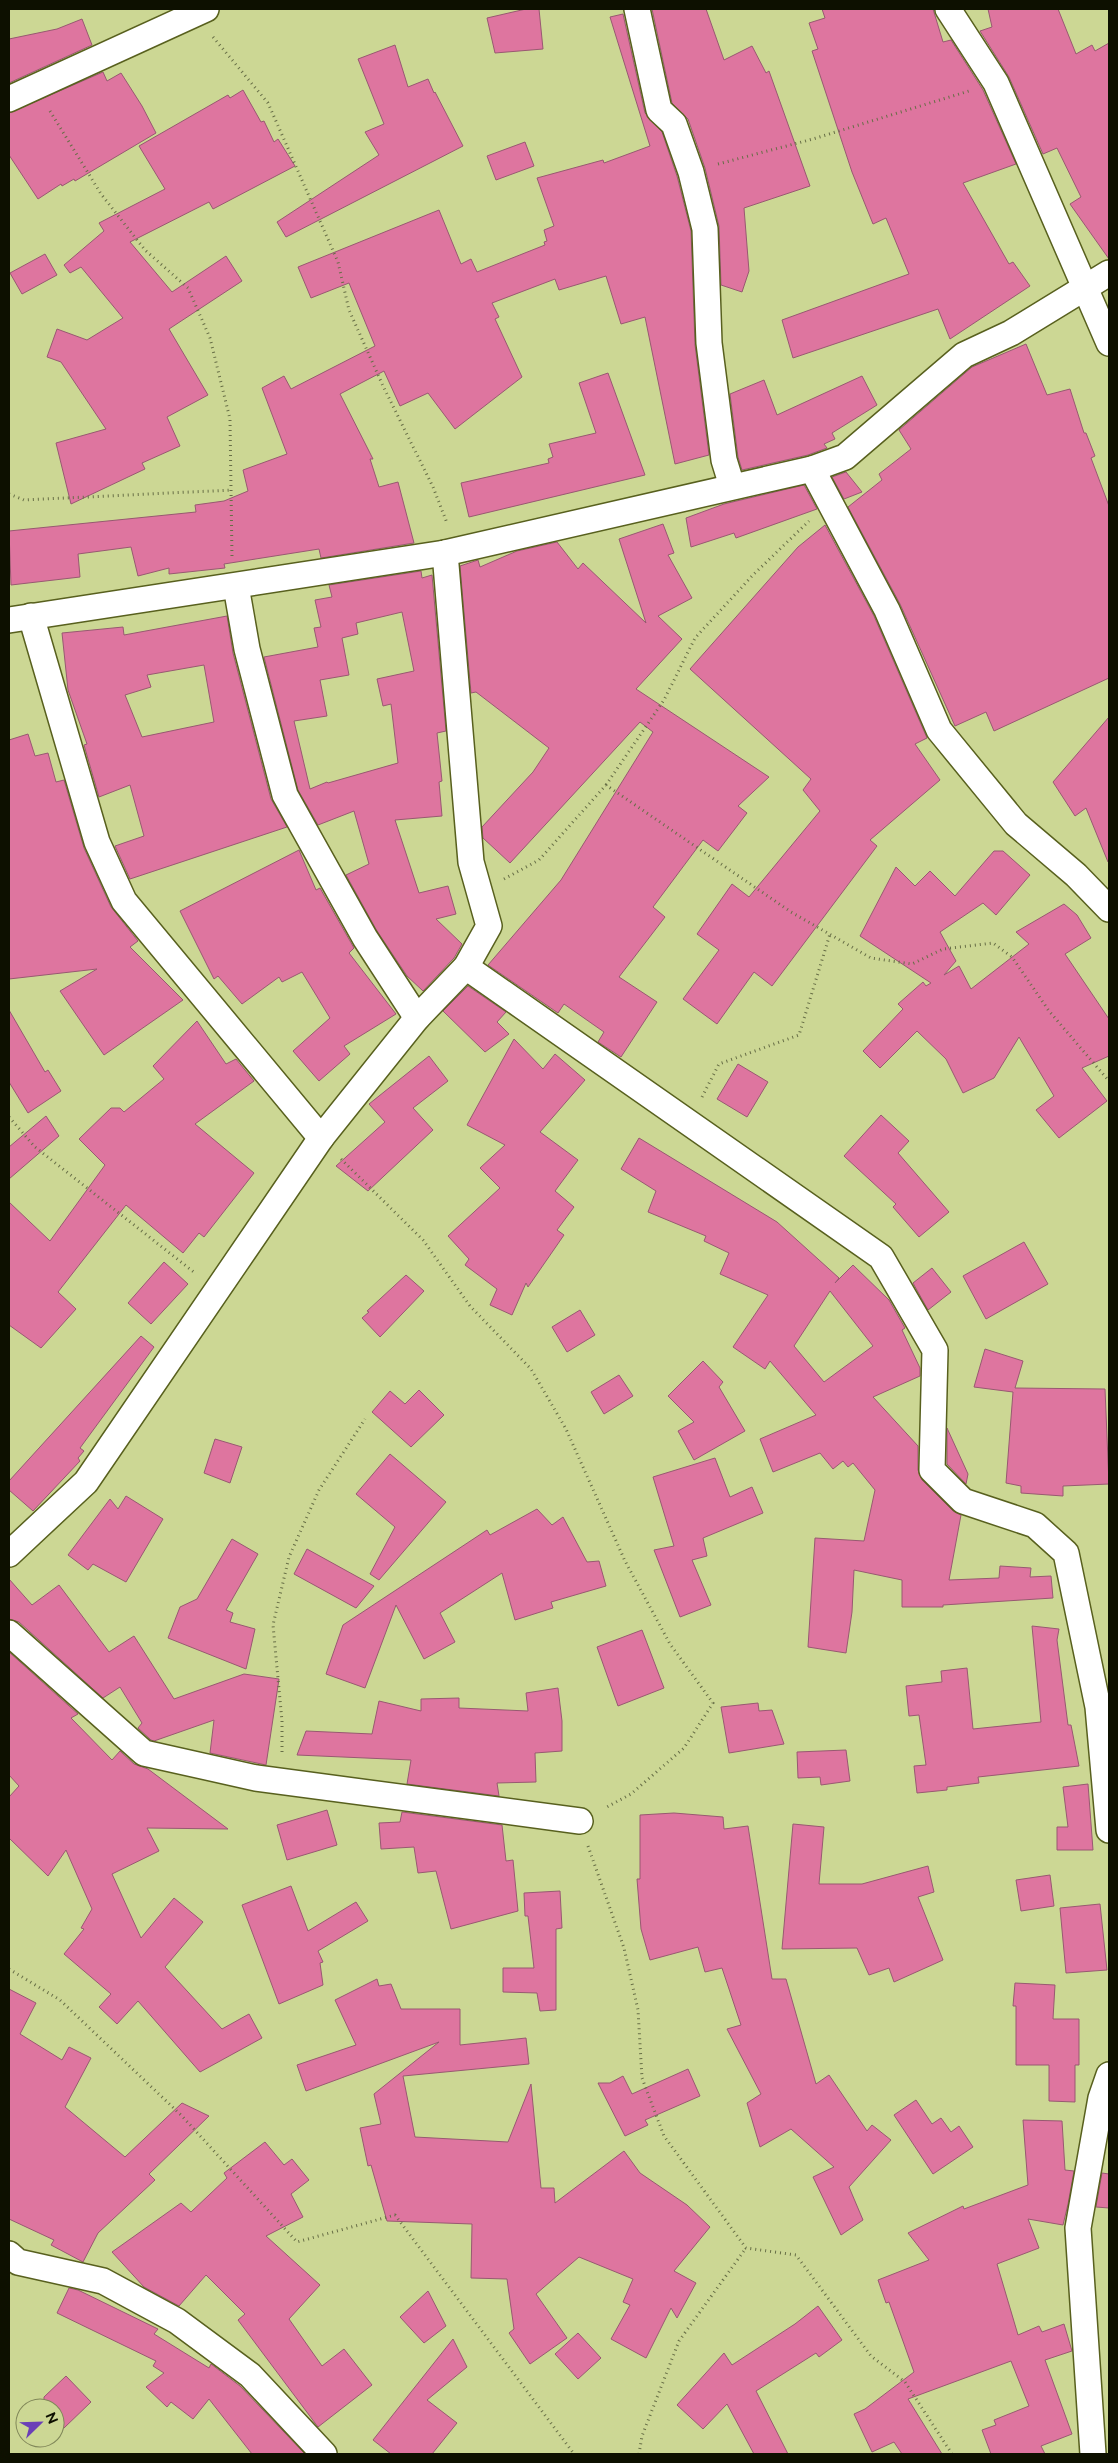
<svg xmlns="http://www.w3.org/2000/svg" width="1118" height="2463" font-family="Raleway,sans-serif">
  <style>
    .building { fill: #de759f; stroke: #985971; fill-rule: evenodd }
    .lines { fill: none; stroke-linecap: round; stroke-linejoin: round }
    .street-casing { stroke: #58601e; stroke-width: 28 }
    .path { stroke: #676e46; stroke-width: 3; stroke-dasharray: 1 4; stroke-linecap: butt }
    .street { stroke: #fff; stroke-width: 25 }
  </style>
  <rect width="100%" height="100%" fill="#ccd794"/>
  <g class="building">
    <path d="M526 9H539L543 49 495 53 487 18Z"/>
    <path d="M652 9H706L724 60 752 46 766 73 769 71 810 186 744 208 749 271 742 292 721 285 719 226 705 168 688 119 672 103Z"/>
    <path d="M822 9H933L943 42 951 40 983 90 1016 164 963 183 1009 264 1013 262 1030 286 950 339 938 309 793 358 782 320 909 274 886 218 873 224 852 172 812 51 818 49 809 23 825 18Z"/>
    <path d="M988 9H1058L1076 54 1092 45 1095 51 1109 43V259L1070 204 1081 197 1057 148 1043 154 1009 77 980 31 992 27Z"/>
    <path d="M623 14 645 113 662 132 677 176 691 231 695 345 709 455 675 464 645 317 621 324 606 276 559 290 555 279 492 303 499 317 495 319 522 377 455 429 428 393 400 406 384 371 340 394 373 459H370L379 487 398 482 414 543 321 558 319 549 224 564 225 568 169 574V568L138 576 131 547 78 554 80 577 11 585 9 531 196 512 195 505 224 501 248 491 243 470 287 454 262 388 284 376 291 389 375 346 349 283 311 298 298 267 439 210 461 264 471 259 477 272 545 245 544 242 547 241 544 230 554 226 537 178 603 160 604 163 650 146 610 17Z"/>
    <path d="M82 19 92 45 9 83V39L57 29Z"/>
    <path d="M395 45 408 87 428 79 434 93 435 92 463 146 286 237 277 222 379 155 365 132 384 124 358 59Z"/>
    <path d="M103 72 107 81 121 73 142 106 156 133 75 181 74 179 62 186 61 184 38 199 9 155V113Z"/>
    <path d="M243 90 261 122 264 121 274 142 278 139 295 166 213 209 209 202 130 242 172 292 226 256 242 281 169 329 208 395 167 417 180 446 142 463 145 469 71 504 56 443 106 429 61 362 47 357 57 329 87 340 123 318 81 267 70 273 64 265 104 231 99 223 165 189 139 146 228 95 230 98Z"/>
    <path d="M525 142 534 166 496 180 487 156Z"/>
    <path d="M45 254 57 275 22 294 10 273Z"/>
    <path d="M1026 344 1047 395 1070 389 1084 433H1086L1095 456 1091 458 1109 506V678L994 731 986 712 955 726 900 604 848 507 882 480 879 474 911 449 899 430 972 367Z"/>
    <path d="M608 373 645 475 469 517 461 483 549 463 548 459 553 457 549 444 596 433 579 383Z"/>
    <path d="M862 376 877 405 832 433 835 439 824 444 827 448 808 455 742 470 738 457 730 394 764 380 777 415Z"/>
    <path d="M846 472 862 492 844 499 832 477Z"/>
    <path d="M804 485 817 509 736 538 734 533 691 547 686 518 724 504Z"/>
    <path d="M663 524 674 553 668 555 692 598 658 616 682 639 636 689 769 777 738 806 747 813 718 851 703 840 653 907 665 917 619 977 657 1002 621 1057 598 1042 604 1032 564 1004 558 1013 488 965 561 880 653 732 640 722 510 863 483 838 482 827 533 772 549 748 476 692 471 693 460 566 478 560 480 567 517 551 557 542 578 569 583 563 646 623 619 539Z"/>
    <path d="M825 525 874 616 927 738 915 744 940 780 870 840 877 846 772 986 754 972 717 1024 683 999 719 950 697 934 732 884 749 897 820 811 803 790 811 779 690 669 798 547Z"/>
    <path d="M421 571 422 578 432 575 446 731 437 733 442 781 439 782 442 816 395 820 419 893 448 886 456 914 436 919 462 944 454 958 423 991 407 976 377 931 346 875 369 864 354 811 318 825 298 790 264 657 318 647 314 628 321 627 315 600 332 597 329 585ZM402 612 414 671 377 679 383 706 391 704 398 763 328 783 327 782 310 789 294 721 327 716 320 680 349 675 342 638 358 634 356 623Z"/>
    <path d="M227 616 233 653 271 799 287 827 130 879 115 846 144 836 130 785 99 797 84 745 87 744 68 690 62 633 123 627 124 635ZM204 665 214 722 142 737 125 695 151 687 147 675Z"/>
    <path d="M1109 717V861L1108 862 1086 808 1075 816 1053 782Z"/>
    <path d="M28 734 35 756 48 753 56 782 64 780 84 848 111 907 138 941 130 947 183 1000 104 1055 60 991 97 969 9 979V740Z"/>
    <path d="M299 850 316 890 320 888 354 948 349 953 396 1014 344 1046 350 1054 319 1081 293 1051 330 1018 302 972 282 982 279 977 242 1004 218 976 214 979 180 911Z"/>
    <path d="M994 851H1003L1030 875 996 915 983 903 940 932 956 961 944 975 959 966 971 989 1029 944 1016 932 1064 904 1077 915 1091 938 1065 954 1109 1019V1056L1082 1068 1107 1101 1059 1138 1036 1110 1054 1096 1019 1037 994 1078 963 1093 946 1059 917 1031 880 1068 863 1051 903 1009 898 1004 923 982 926 986 931 983 860 936 896 867 915 886 930 871 955 896Z"/>
    <path d="M468 986 506 1012 497 1022 509 1034 485 1052 443 1011Z"/>
    <path d="M9 1010 45 1072 48 1070 61 1091 28 1113 9 1082Z"/>
    <path d="M197 1021 226 1064 236 1059 254 1081 195 1124 254 1173 204 1237 199 1233 183 1253 126 1205 58 1292 76 1309 41 1348 9 1325V1202L50 1241 105 1165 79 1139 111 1108H120L124 1112 164 1079 153 1066Z"/>
    <path d="M514 1039 543 1069 555 1054 585 1080 540 1132 578 1160 555 1191 574 1207 557 1230 564 1235 528 1287 526 1283 512 1315 490 1305 497 1289 465 1265 469 1259 448 1236 500 1188 480 1168 505 1145 467 1125Z"/>
    <path d="M429 1056 448 1081 413 1108 433 1130 368 1191 336 1166 385 1122 369 1104Z"/>
    <path d="M738 1064 768 1082 747 1117 717 1099Z"/>
    <path d="M881 1115 909 1141 898 1153 949 1212 919 1237 893 1207 896 1204 844 1156Z"/>
    <path d="M46 1116 59 1136 9 1179V1147Z"/>
    <path d="M639 1138 777 1222 839 1278 835 1283 853 1265 889 1300 905 1328 902 1330 920 1368V1376L873 1397 918 1446V1470L922 1480 953 1511 961 1515 949 1580 999 1578 1000 1566 1031 1568 1030 1577 1051 1576 1053 1598 943 1605V1607H902V1580L854 1570 852 1612 846 1653 808 1647 815 1538 864 1541 875 1490 853 1463 848 1467 843 1461 833 1469 820 1453 773 1472 760 1439 816 1415 770 1361 765 1369 733 1347 768 1295 720 1274 729 1253 704 1241 706 1236 648 1212 656 1191 621 1169ZM830 1291 873 1346 824 1382 794 1346Z"/>
    <path d="M1024 1242 1048 1284 986 1319 963 1276Z"/>
    <path d="M164 1262 188 1284 151 1324 128 1303Z"/>
    <path d="M932 1268 951 1292 928 1310 913 1283Z"/>
    <path d="M406 1275 424 1291 380 1337 362 1318 369 1312 367 1311Z"/>
    <path d="M580 1310 595 1335 567 1352 552 1327Z"/>
    <path d="M141 1336 154 1347 80 1448 84 1451 78 1458 80 1461 33 1511 9 1490V1481Z"/>
    <path d="M985 1349 1023 1361 1015 1388 1105 1389 1109 1484 1063 1486V1496L1021 1493V1486L1006 1483 1013 1392 974 1387Z"/>
    <path d="M703 1361 723 1382 719 1387 745 1431 694 1460 678 1431 694 1422 668 1396Z"/>
    <path d="M619 1375 633 1396 604 1414 591 1392Z"/>
    <path d="M419 1390 444 1415 411 1447 372 1412 390 1391 405 1404Z"/>
    <path d="M947 1428 968 1474 966 1484 947 1464Z"/>
    <path d="M215 1439 242 1447 230 1483 204 1473Z"/>
    <path d="M390 1454 446 1502 379 1580 370 1574 395 1527 356 1494Z"/>
    <path d="M715 1458 730 1497 752 1487 763 1513 703 1538 707 1556 692 1560 711 1605 680 1617 654 1550 674 1546 653 1477Z"/>
    <path d="M126 1496 163 1519 126 1582 93 1564 88 1570 68 1555 110 1499 118 1509Z"/>
    <path d="M537 1509 552 1525 563 1517 587 1562 599 1561 606 1586 551 1602 553 1608 515 1620 502 1573 440 1613 455 1642 424 1659 396 1605 365 1688 326 1674 343 1625 487 1530 490 1535Z"/>
    <path d="M232 1539 258 1554 226 1610 233 1613 230 1622 255 1629 246 1669 168 1638 180 1607 197 1599Z"/>
    <path d="M307 1549 374 1586 356 1608 294 1574Z"/>
    <path d="M9 1579 32 1605 59 1585 109 1652 134 1636 174 1699 244 1674 279 1679 266 1765 210 1753 214 1720 154 1741 151 1740 138 1728 142 1723 120 1687 103 1698 19 1622 9 1619Z"/>
    <path d="M1032 1626 1059 1629 1057 1640 1068 1725H1071L1079 1766 978 1777 979 1783 947 1787V1790L917 1793 914 1766 926 1765 919 1715 909 1716 906 1686 942 1682 941 1671 967 1668 973 1729 1041 1722Z"/>
    <path d="M642 1630 664 1688 618 1706 597 1647Z"/>
    <path d="M9 1652 78 1714 71 1718 112 1760 120 1751 134 1764 148 1769 228 1829 147 1828 159 1851 112 1874 141 1938 174 1898 203 1922 165 1967 222 2029 249 2014 262 2038 200 2072 138 2001 117 2024 99 2007 111 1994 64 1954 84 1929 81 1928 92 1909 66 1850 48 1876 9 1838V1797L19 1786 9 1775Z"/>
    <path d="M558 1688 562 1721V1751L535 1753 536 1782 497 1783 499 1796 407 1784 411 1760 297 1755 306 1731 372 1734 379 1701 421 1711V1699L459 1698V1708L528 1711 526 1693Z"/>
    <path d="M758 1703 759 1711 772 1710 784 1744 729 1753 721 1707Z"/>
    <path d="M846 1750 850 1781 821 1785 820 1777 798 1778 797 1752Z"/>
    <path d="M1088 1784 1093 1850H1057V1827H1068L1063 1787Z"/>
    <path d="M327 1810 337 1845 287 1860 277 1825Z"/>
    <path d="M402 1812 502 1825 506 1861 513 1860 518 1911 451 1929 436 1871 418 1873 414 1847 381 1849 379 1823 400 1822Z"/>
    <path d="M674 1813 723 1817 724 1829 748 1826 772 1979H786L816 2084 829 2075 867 2131 872 2125 891 2140 849 2187 863 2220 841 2235 813 2177 834 2167 791 2129 760 2147 747 2103 761 2094 727 2029 741 2025 722 1968 705 1972 698 1947 650 1960 641 1929 637 1879H640V1815Z"/>
    <path d="M793 1824 824 1827 819 1884H862L928 1866 934 1892 918 1897 943 1960 894 1982 889 1968 869 1975 857 1948 782 1949Z"/>
    <path d="M1050 1875 1054 1906 1021 1911 1016 1880Z"/>
    <path d="M291 1886 308 1931 356 1902 368 1921 318 1951 323 1962 320 1963 323 1985 279 2004 242 1905Z"/>
    <path d="M560 1891 562 1928 556 1929V2010L540 2011 537 1993 503 1992V1968H534L528 1916H525L524 1893Z"/>
    <path d="M1100 1904 1107 1970 1066 1973 1060 1908Z"/>
    <path d="M377 1979 379 1986 391 1984 401 2009H460V2045L526 2038 529 2064 403 2076 415 2137 508 2142 531 2084 541 2188H554L555 2203 624 2151 640 2173 687 2205 710 2227 674 2271 696 2283 677 2318 671 2308 646 2358 611 2339 630 2305 623 2302 633 2279 579 2257 536 2294 567 2338 530 2364 509 2333 514 2329 507 2279 471 2278 472 2224 387 2221 371 2165 368 2166 360 2128 381 2124 374 2094 439 2042 306 2091 297 2065 356 2045 335 2000Z"/>
    <path d="M1015 1983 1055 1985 1053 2019H1079V2065H1075V2102L1049 2101V2065H1016V2006H1013Z"/>
    <path d="M9 1989 36 2003 20 2034 62 2060 69 2047 91 2058 65 2107 125 2157 182 2103 209 2116 149 2174 155 2180 98 2233 83 2262 51 2245 54 2240 9 2219Z"/>
    <path d="M688 2069 700 2096 645 2120 648 2125 625 2136 598 2083H610L623 2076 632 2094Z"/>
    <path d="M916 2100 932 2124 941 2118 951 2132 959 2126 973 2147 933 2174 894 2115Z"/>
    <path d="M1023 2120 1062 2121 1065 2170 1074 2171 1068 2204 1063 2225 1028 2219 1039 2248 997 2264 1018 2335 1039 2326 1042 2332 1064 2324 1072 2351 1045 2360 1072 2434 1041 2446 1045 2454H991L982 2430 996 2425 994 2420 1029 2406 1011 2361 908 2399 942 2454H902L894 2442 872 2452 854 2414 865 2409 914 2372 889 2302 886 2303 878 2280 929 2260 908 2233 963 2206 964 2209 1028 2185Z"/>
    <path d="M265 2142 284 2165 292 2159 309 2180 291 2194 303 2217 266 2236 320 2285 289 2319 322 2366 344 2349 372 2385 318 2427 238 2320 245 2314 206 2275 179 2306 144 2287 112 2252 181 2203 191 2212 227 2178 224 2173Z"/>
    <path d="M1102 2173 1109 2174V2208L1096 2207Z"/>
    <path d="M69 2288 78 2290 158 2329 154 2334 209 2368 211 2364 240 2386 305 2454H252L209 2399 193 2419 171 2402 167 2407 146 2387 164 2373 153 2366 156 2361 57 2313Z"/>
    <path d="M428 2291 446 2326 424 2343 400 2317Z"/>
    <path d="M818 2306 842 2340 819 2357 816 2353 756 2391 788 2454H754L727 2404 703 2429 677 2405 724 2353 732 2365 795 2324Z"/>
    <path d="M578 2333 601 2358 578 2379 555 2354Z"/>
    <path d="M453 2339 467 2367 427 2400 457 2423 432 2454H391L373 2440Z"/>
    <path d="M66 2376 91 2402 64 2428 55 2418V2408L44 2406V2397Z"/>
  </g>
  <g class="lines">
    <g class="street-casing">
      <g id="street">
        <path d="M637 9 659 110 674 124 691 172 705 229 709 343 724 460 732 486"/>
        <path d="M948 9 996 83 1109 343"/>
        <path d="M9 99 206 9"/>
        <path d="M812 469 887 610 939 730 1016 824 1076 875 1109 909"/>
        <path d="M236 586 247 649 285 795 365 938 417 1018"/>
        <path d="M31 616 97 842 124 901 321 1138"/>
        <path d="M9 620 445 553 812 469 845 457 964 355 1011 333 1109 273"/>
        <path d="M466 967 881 1257 935 1350 932 1470 963 1501 1035 1525 1066 1553 1098 1707 1109 1830"/>
        <path d="M9 1554 86 1482 321 1138 417 1018 466 967 489 926 471 862 445 553"/>
        <path d="M9 1633 144 1753 256 1778 580 1821"/>
        <path d="M9 2254 18 2262 103 2281 177 2321 250 2375 324 2454"/>
        <path d="M1093 2454 1078 2228 1101 2098 1109 2075"/>
      </g>
    </g>
    <g class="path">
      <path d="M213 37 268 103 338 262 349 310 383 386 433 487 447 523"/>
      <path d="M50 111 101 194 145 250 188 288 210 338 230 419 232 558"/>
      <path d="M718 164 813 139 969 91"/>
      <path d="M9 494 24 500 232 490"/>
      <path d="M606 785 664 700 695 638 753 575 809 521"/>
      <path d="M504 879 539 860 606 785 791 912 871 958 912 964 943 949 993 943 1012 957 1049 1011 1109 1081"/>
      <path d="M702 1097 719 1064 799 1035 830 934"/>
      <path d="M9 1117 35 1147 195 1273"/>
      <path d="M341 1159 423 1240 470 1306 531 1369 566 1429 625 1561 670 1644 713 1703 684 1748 631 1794 605 1808"/>
      <path d="M282 1752V1721L273 1625 289 1557 319 1490 365 1419"/>
      <path d="M588 1846 624 1948 638 2010 642 2078 664 2136 746 2248 796 2255 871 2356 905 2382 952 2454"/>
      <path d="M9 1969 60 2000 182 2116 297 2242 395 2215 574 2454"/>
      <path d="M639 2454 642 2436 679 2341 746 2248"/>
    </g>
    <use href="#street" class="street"/>
  </g>
  <rect width="1118" height="2463" fill="none" stroke="#0d1000" stroke-width="20"/>
  <g transform="translate(40 2423) rotate(67)"><circle r="24" fill="#ccd794" stroke="#808759"/>
  <path d="M0-4L9 19L0 12L-9 19Z" fill="#6b3fb7"/>
  <text y="-8" font-size="14" font-weight="bold" text-anchor="middle" fill="#0d1000">N</text>
  </g>
</svg>
